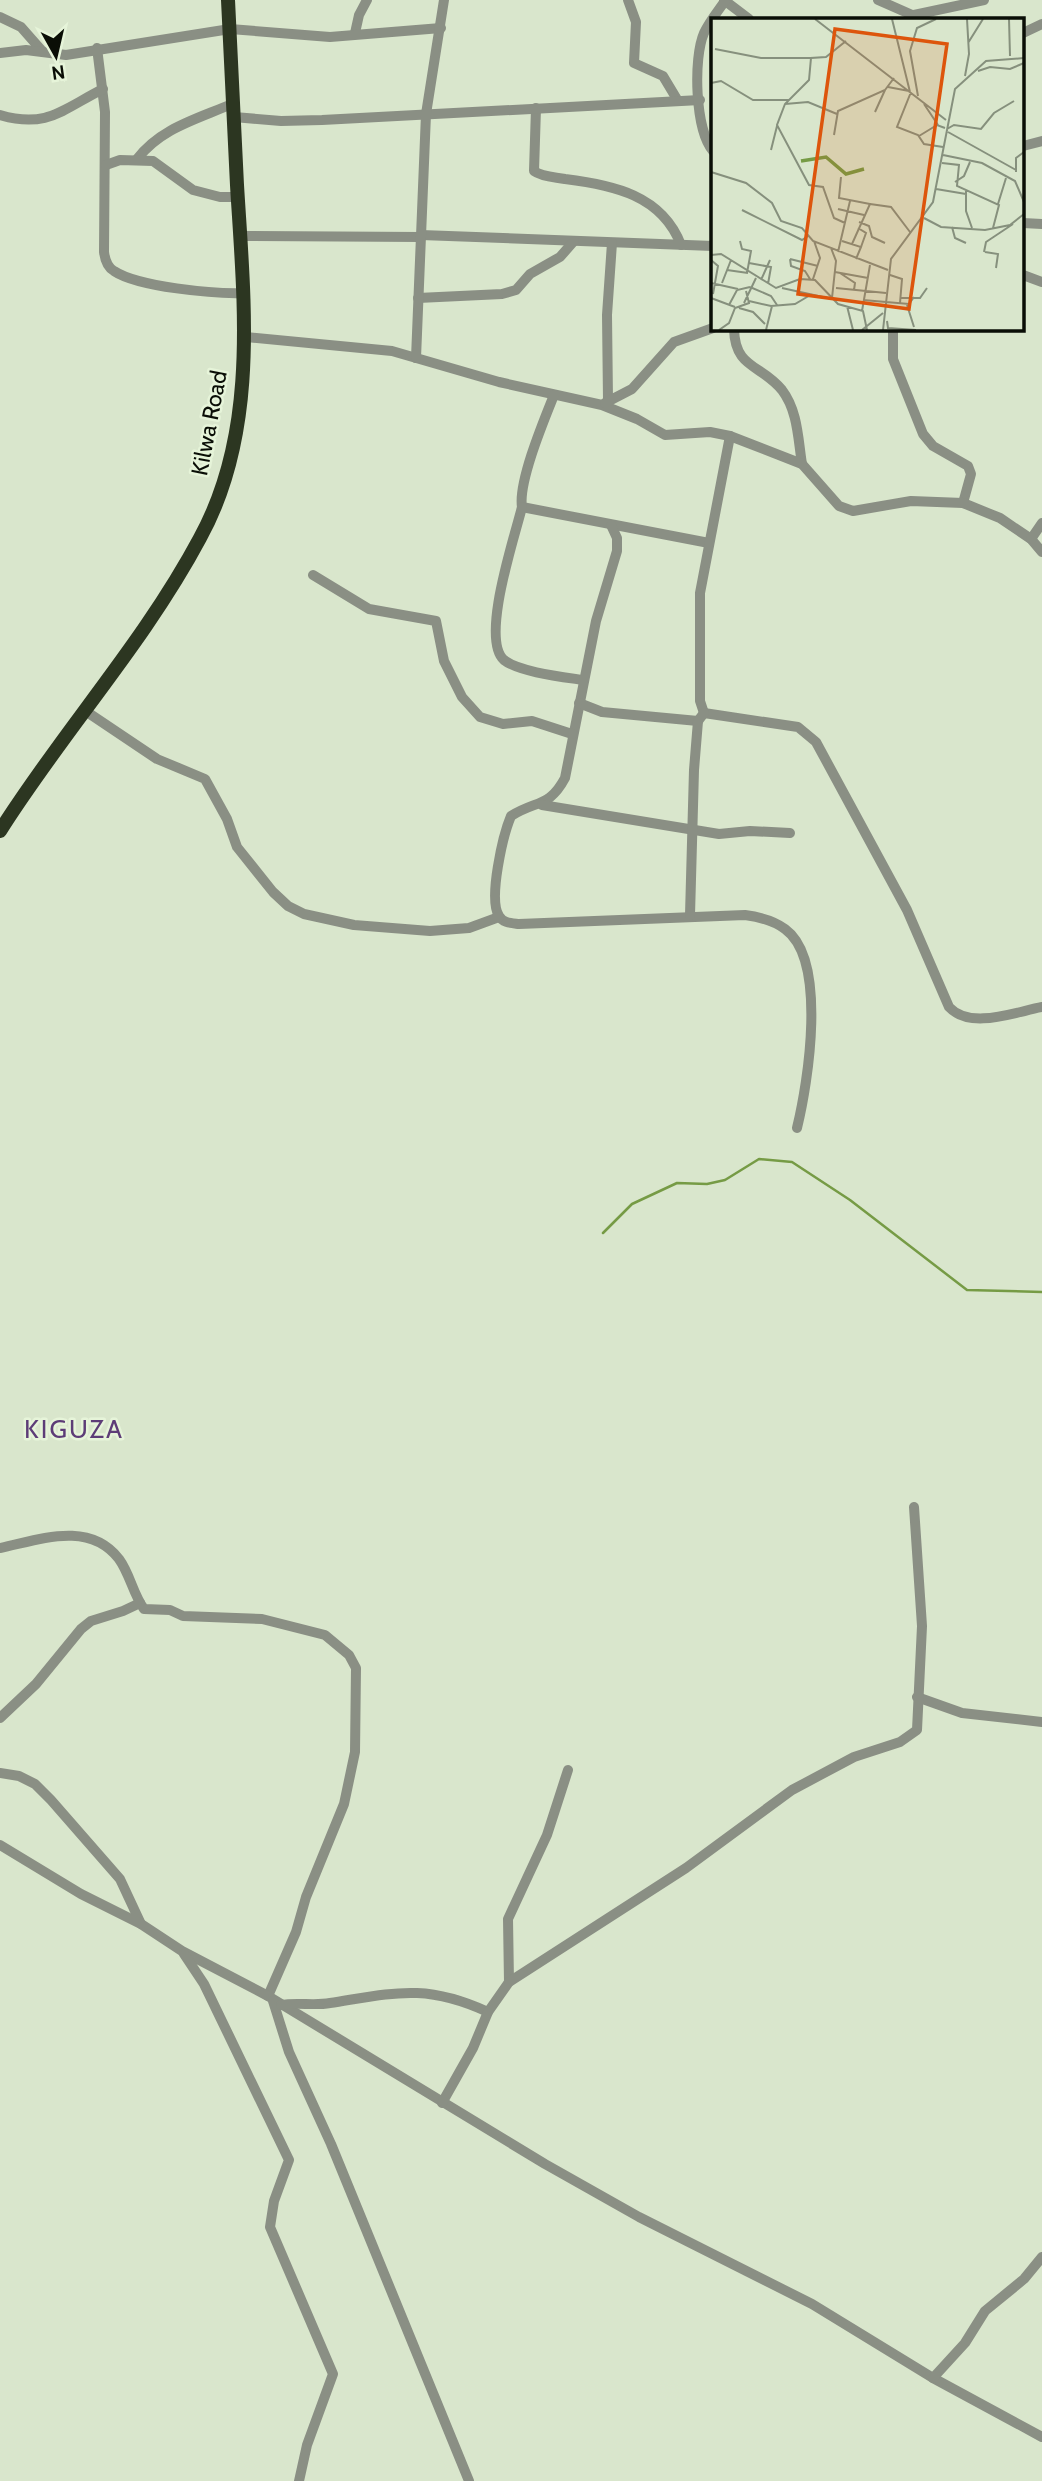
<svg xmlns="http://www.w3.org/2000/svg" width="1042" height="2481" font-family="Cabin,sans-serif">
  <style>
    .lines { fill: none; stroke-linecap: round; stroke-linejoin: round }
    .stream { stroke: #769b45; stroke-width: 2.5 }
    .minor { stroke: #8a8f84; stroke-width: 10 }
    .highway { stroke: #2c3621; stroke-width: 14 }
    .labels { text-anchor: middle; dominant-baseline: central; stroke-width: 5; stroke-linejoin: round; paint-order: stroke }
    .street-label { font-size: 23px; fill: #0a0e06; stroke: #e6f4d9 }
    .quarter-label { font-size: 26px; letter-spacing: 2px; fill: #5d3c77; stroke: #e6f4d9 }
    .inset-river { fill: none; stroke: #769b45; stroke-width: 3.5 }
    .inset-road { fill: none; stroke: #86907d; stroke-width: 2 }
    .view { fill: #dd550c; fill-opacity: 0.15; stroke: #dd550c; stroke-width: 3.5 }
    .inset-edge { fill: none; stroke: #0a0e06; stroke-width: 3.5 }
  </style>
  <rect width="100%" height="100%" fill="#d9e6cc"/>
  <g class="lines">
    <path class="stream" d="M603 1233 632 1204 677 1183 707 1184 725 1180 759 1159 792 1162 850 1200 967 1290 1042 1292"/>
    <g class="minor">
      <path d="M628 0 636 22 634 63 663 76 678 101"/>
      <path d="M724 0 749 19"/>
      <path d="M878 0 919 18"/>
      <path d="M914 15 984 0"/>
      <path d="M0 17 21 27 43 52"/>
      <path d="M355 33 359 15 367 0"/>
      <path d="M1023 33 1042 24"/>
      <path d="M97 48 105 112 104 252C105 260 107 267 114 271 138 287 214 294 244 293"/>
      <path d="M0 53 26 50 66 55 230 29 330 37 441 28"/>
      <path d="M536 108 534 171C542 177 555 177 565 179 613 185 662 195 681 245"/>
      <path d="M0 115C47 129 63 109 103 89"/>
      <path d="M234 117 281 121 322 120 700 100"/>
      <path d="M1023 146 1042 141"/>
      <path d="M713 151C695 130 693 58 704 33 709 22 718 11 725 1"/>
      <path d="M137 159C162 127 198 119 234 103"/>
      <path d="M106 165 120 160 153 161 193 190 220 197H238"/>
      <path d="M1023 223 1042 224"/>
      <path d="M421 235 713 246"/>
      <path d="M240 236 421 237"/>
      <path d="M1023 275 1042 282"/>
      <path d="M418 298 502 294 516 290 530 274 560 257 574 241"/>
      <path d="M734 329C735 369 761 364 782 390 798 411 798 439 802 464"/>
      <path d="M893 329V359L923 434 933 446 968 466 971 474 963 503"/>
      <path d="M246 337 392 351 499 382 602 405 637 419 665 435 710 432 730 436 802 464 839 506 853 511 911 501 963 503 1000 518 1031 539 1042 552"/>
      <path d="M416 358 426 114 444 0"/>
      <path d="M554 395C544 420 518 482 522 507L709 543"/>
      <path d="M608 400 607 315 612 243"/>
      <path d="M605 403 632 389 674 342 713 328"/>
      <path d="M522 507C515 536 480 639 504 660 519 672 563 677 583 680"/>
      <path d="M611 525 617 538V551L596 621 565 778C549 808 536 800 511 816 503 835 488 899 499 916 503 923 511 923 519 924L745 915C760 917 773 920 785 929 828 960 808 1083 797 1128"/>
      <path d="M1031 539 1042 523"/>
      <path d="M313 575 369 609 436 621 444 661 462 697 480 717 503 724 532 721 572 734"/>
      <path d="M579 703 602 712 698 721"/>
      <path d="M84 710 157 759 205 779 227 819 237 847 273 892 288 906 304 914 354 925 430 931 469 928 499 917"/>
      <path d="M704 713 798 727 816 742 907 910 949 1007C970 1030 1015 1012 1042 1007"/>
      <path d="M704 713 700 701V593L730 436"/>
      <path d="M542 805 719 834 750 831 790 833"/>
      <path d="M690 915 694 770 698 721 704 713"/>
      <path d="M0 1548C39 1540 89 1520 119 1559 130 1574 133 1594 144 1609L170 1610 183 1616 262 1619 325 1635 349 1655 356 1668 355 1752 344 1804 306 1897 296 1932 268 1996"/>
      <path d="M917 1697 962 1713 1042 1722"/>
      <path d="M0 1718 36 1684 81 1629 91 1621 123 1611 140 1603"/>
      <path d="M0 1773 19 1776 35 1784 51 1800 120 1879 141 1924"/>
      <path d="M0 1845 81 1894 141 1924 182 1951 268 1996 545 2164 639 2217 812 2304 933 2378 1042 2437"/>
      <path d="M184 1954 204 1984 289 2160 274 2201 270 2227 333 2374 307 2445 299 2481"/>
      <path d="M509 1982 508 1919 547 1835 568 1770"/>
      <path d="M273 2001 289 2052 331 2144 469 2481"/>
      <path d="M281 2005C297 2002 314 2006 330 2003 394 1993 425 1983 488 2012"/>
      <path d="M442 2103 473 2048 488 2012 509 1982 686 1868 792 1790 854 1757 900 1742 917 1730 922 1626 914 1507"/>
      <path d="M933 2378 965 2343 985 2311 1024 2279 1042 2257"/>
    </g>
    <path class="highway" d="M0 831C63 731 144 643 200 538 259 431 244 302 237 185 234 123 231 62 228 0"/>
  </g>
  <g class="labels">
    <g class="street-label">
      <text transform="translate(209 423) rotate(-79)">Kilwa Road</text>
    </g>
    <g class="quarter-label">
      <text x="74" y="1429">KIGUZA</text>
    </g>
  </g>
  <g transform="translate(711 18)">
    <rect width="313" height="313" fill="#d9e6cc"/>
    <path class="inset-river" d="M90 143 115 139 135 156 153 151"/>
    <path class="inset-road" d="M104 1 235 102M181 1 199 74M298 1 299 38M257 25 272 1M4 31 50 40H100M267 53 279 49 299 51 313 45M254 58 258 36 256 1M0 65 10 63 42 82H78M177 69 198 73M200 74 186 109 207 117 213 126 232 129M207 78 199 33 206 10 225 1M74 86 97 84 126 96M213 86 227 107M164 94 174 72M236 111 243 107 270 111 283 95 303 83M237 114 305 152M123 117 127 93 174 72 183 60M208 118 226 107 234 110M60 132 66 108M232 137 271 145 304 163 313 184M231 145 248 147 246 168 288 187 282 210M0 154 35 165 61 185 70 203 91 210 102 223 177 252M305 154V140L313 134M130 159 128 180 159 186 141 226M244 164 253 158 259 144M225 171 255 176M255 173V193L261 210M159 186 180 189 199 214M287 186 295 160M127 191 153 197M31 192 91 222 97 218M213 200 230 209 274 212 299 207 313 196M148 204 158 208 161 219 174 225M134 205 123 200 112 169 98 167 66 107 74 86 98 62 100 40 115 39 135 23M241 209 244 220 255 225M147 210 155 215 150 229M29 223 31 231 40 233 36 255M131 223 150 229 145 241M120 230 125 243 121 280M127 234 139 183M273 234 275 224 302 206M274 234 287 236 285 250M0 237 10 236 65 270 89 261 104 262 127 286 152 293 156 312M79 241 80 248 94 253 99 261M79 241 107 248M0 242 7 248 2 276M38 245 60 249 57 266M16 252 37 255M124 254 157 260M129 255 144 265 143 272M179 257 191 261 189 285M102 261 109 240 103 223M50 262 59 242M0 265 27 271M11 265 20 242M39 269 60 278 66 287M71 270 121 281M125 270 175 275M0 280 24 289M189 280H209L216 270M152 282 198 286 203 279M38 283 60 288 84 286 101 276M33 285 45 260M18 287 26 272 39 269M196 287 203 309M136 288 142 312M28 290 42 294 54 306M151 293 159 247M176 303 177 310 205 312M8 312 18 305 24 290 38 285 35 273M55 312 61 288M151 312 172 295M172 312 180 241 222 184 244 71 275 43 313 40"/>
    <path class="view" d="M124 11 236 26 198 291 87 276Z"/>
    <rect width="313" height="313" class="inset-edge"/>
  </g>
  <g transform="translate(56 56) rotate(172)" stroke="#e6f4d9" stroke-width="5" paint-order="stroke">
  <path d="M0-5L12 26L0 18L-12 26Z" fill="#0a0e06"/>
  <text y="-10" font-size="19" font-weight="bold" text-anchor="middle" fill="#0a0e06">N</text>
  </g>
</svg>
